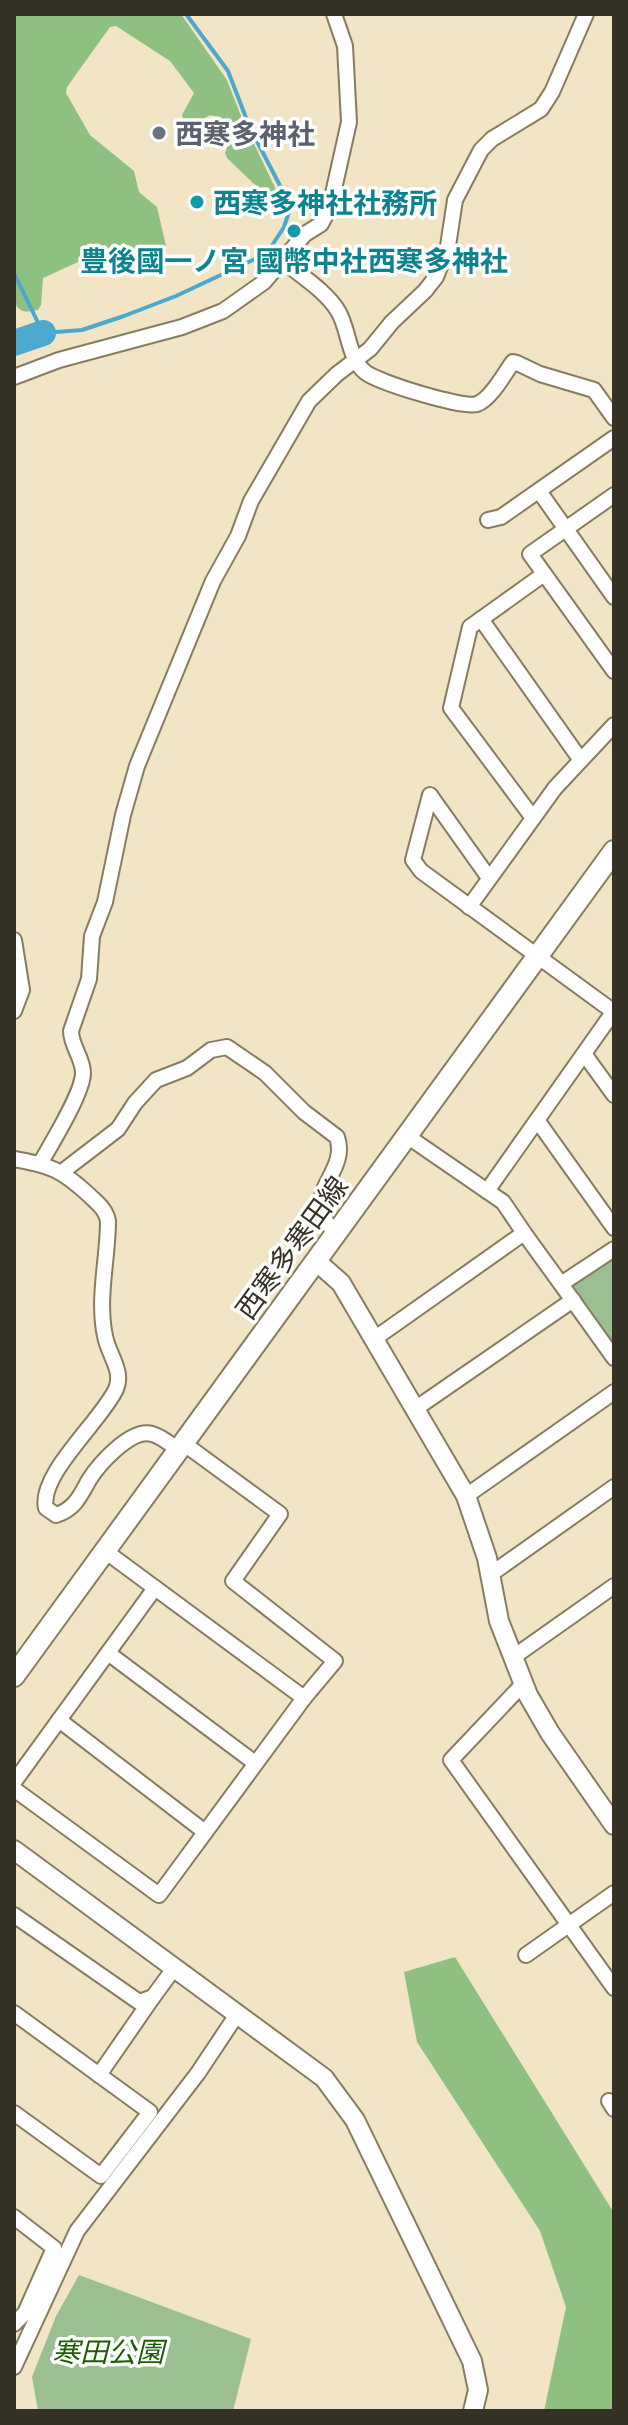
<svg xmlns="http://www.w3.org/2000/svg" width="628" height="2425" font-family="'Noto Serif','Noto Sans JP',serif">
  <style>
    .green { fill: #9bbe92 }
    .forest { fill: #8ec181 }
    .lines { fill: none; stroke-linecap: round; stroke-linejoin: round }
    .stream { stroke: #4ba8ce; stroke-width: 4 }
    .river { stroke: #4ba8ce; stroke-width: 26 }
    .minor-casing { stroke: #877c5f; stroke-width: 18 }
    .tertiary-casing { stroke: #877c5f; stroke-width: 22 }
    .secondary-casing { stroke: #877c5f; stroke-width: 24 }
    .minor { stroke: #fff; stroke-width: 14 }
    .tertiary { stroke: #fff; stroke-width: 18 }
    .secondary { stroke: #fff; stroke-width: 20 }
    .worship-dot { fill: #6b7280; stroke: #fff; stroke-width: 3 }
    .culture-dot { fill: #0f9aa8; stroke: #fff; stroke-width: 3 }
    .labels { text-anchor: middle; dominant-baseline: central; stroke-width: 7; stroke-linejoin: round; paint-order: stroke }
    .worship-label { font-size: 28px; font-weight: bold; fill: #5b616d; stroke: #fff; text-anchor: start }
    .culture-label { font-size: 28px; font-weight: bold; fill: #0d838f; stroke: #fff; text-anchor: start }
    .street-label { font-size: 28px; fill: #363125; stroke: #fff }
    .park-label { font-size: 28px; font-style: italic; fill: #1b5d01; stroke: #fff }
  </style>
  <rect width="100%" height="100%" fill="#f1e5c6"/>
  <g class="green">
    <path d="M614 1253V1348L571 1287 572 1281Z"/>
    <path d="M79 2275 251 2339 233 2411H38L32 2377 56 2316Z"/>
  </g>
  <g class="forest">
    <path d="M14 14H181L227 80 243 121 281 200 277 201 253 183 227 158 225 153 231 137 218 117 210 115 187 129 182 115 194 93 170 61 116 26 110 27 67 87 66 93 90 135 134 171 139 192 157 207 166 246 151 255 109 248 43 278 41 305 38 310C25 312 21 314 14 302Z"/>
    <path d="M455 1957 614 2213V2411H544L566 2307 540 2231 417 2042 404 1972Z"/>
  </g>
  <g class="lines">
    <path class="stream" d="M14 273 43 333 82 330 124 316 176 296 255 259 269 250 284 227 289 212 288 201 250 128 228 71 186 14"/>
    <path class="river" d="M14 343 43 333"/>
    <g class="minor-casing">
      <g id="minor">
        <path d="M283 261C300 275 326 291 338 311 349 329 348 358 365 372 377 382 464 409 477 404 491 399 504 374 513 362L517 363 540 374 594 390 614 418"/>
        <path d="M14 377 59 360 182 327 223 311 264 282 305 234 321 224 330 207 349 122 345 46 334 14"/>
        <path d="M539 491 614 597"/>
        <path d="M614 495 530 554 614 671"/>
        <path d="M488 520 501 517 614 438"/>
        <path d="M481 619 580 759"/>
        <path d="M533 818 451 708 470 627 544 574"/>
        <path d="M489 878 430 795 413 860 421 871 614 1012"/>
        <path d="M469 907 555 788 614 725"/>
        <path d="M14 940 22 990 14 1011"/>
        <path d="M585 1055 614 1095"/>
        <path d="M537 1120 614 1228"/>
        <path d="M14 1159C50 1165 62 1170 89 1195 97 1203 106 1209 108 1221 108 1258 97 1299 105 1336 108 1354 124 1371 116 1389 102 1420 38 1475 46 1508L56 1515C75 1509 80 1496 89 1480 99 1464 131 1428 152 1434 161 1436 170 1444 178 1450"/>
        <path d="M40 1164C51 1144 83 1093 83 1073 83 1058 71 1046 71 1031L89 979 92 936 105 902 123 815 137 766 213 581 238 536 251 501 309 401 337 374 370 349 392 322 425 291 436 277 448 246 455 200 481 150 492 139 541 109 552 92 586 14"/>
        <path d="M62 1172 118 1129 135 1103 156 1080 187 1068 211 1050 227 1047 265 1073 304 1112 337 1137C350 1175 295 1195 336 1233"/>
        <path d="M487 1191 614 1011"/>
        <path d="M524 1233 561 1284"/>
        <path d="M614 1249 561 1284 614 1358"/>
        <path d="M374 1339 524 1233 503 1202 407 1136"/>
        <path d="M415 1409 573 1300"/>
        <path d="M466 1496 614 1392"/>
        <path d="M105 1551 304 1698"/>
        <path d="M491 1574 614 1487"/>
        <path d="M108 1653 255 1763"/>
        <path d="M512 1658 614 1586"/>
        <path d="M523 1684 451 1760 614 1988"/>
        <path d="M59 1720 205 1832"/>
        <path d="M14 1782 155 1588"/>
        <path d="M14 1789 159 1895 304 1698 335 1661 233 1581 280 1514 183 1443"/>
        <path d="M14 1915 139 2002 153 1997 175 1967"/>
        <path d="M526 1955 614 1893"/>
        <path d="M14 2013 150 2112 101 2176 14 2113"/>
        <path d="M99 2075 153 1997"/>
        <path d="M609 2101 614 2109"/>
        <path d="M14 2217 54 2248 25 2313 14 2324"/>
        <path d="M14 2367 77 2231 198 2073 238 2013"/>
      </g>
    </g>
    <g class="tertiary-casing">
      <g id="tertiary">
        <path d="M316 1261 341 1283 466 1496 487 1558 499 1621 528 1695 550 1733 614 1825"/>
        <path d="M14 1850 324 2078 355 2120 472 2361 478 2390 473 2411"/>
      </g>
    </g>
    <g class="secondary-casing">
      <path id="secondary" d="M14 1676 614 851"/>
    </g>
    <use href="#minor" class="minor"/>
    <use href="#tertiary" class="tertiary"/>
    <use href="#secondary" class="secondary"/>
  </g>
  <circle class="worship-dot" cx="159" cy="133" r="8"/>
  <g class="culture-dot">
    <circle cx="197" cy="202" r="8"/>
    <circle cx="294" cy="231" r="8"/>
  </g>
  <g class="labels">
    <g class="worship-label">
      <text x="175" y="133">西寒多神社</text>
    </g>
    <g class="culture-label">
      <text x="213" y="202">西寒多神社社務所</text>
      <text x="294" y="260" text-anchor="middle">豊後國一ノ宮 國幣中社西寒多神社</text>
    </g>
    <g class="street-label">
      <text transform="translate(291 1247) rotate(-54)">西寒多寒田線</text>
    </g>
    <g class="park-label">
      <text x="108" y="2351">寒田公園</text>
    </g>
  </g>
  <rect width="628" height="2425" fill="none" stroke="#363125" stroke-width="32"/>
</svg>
